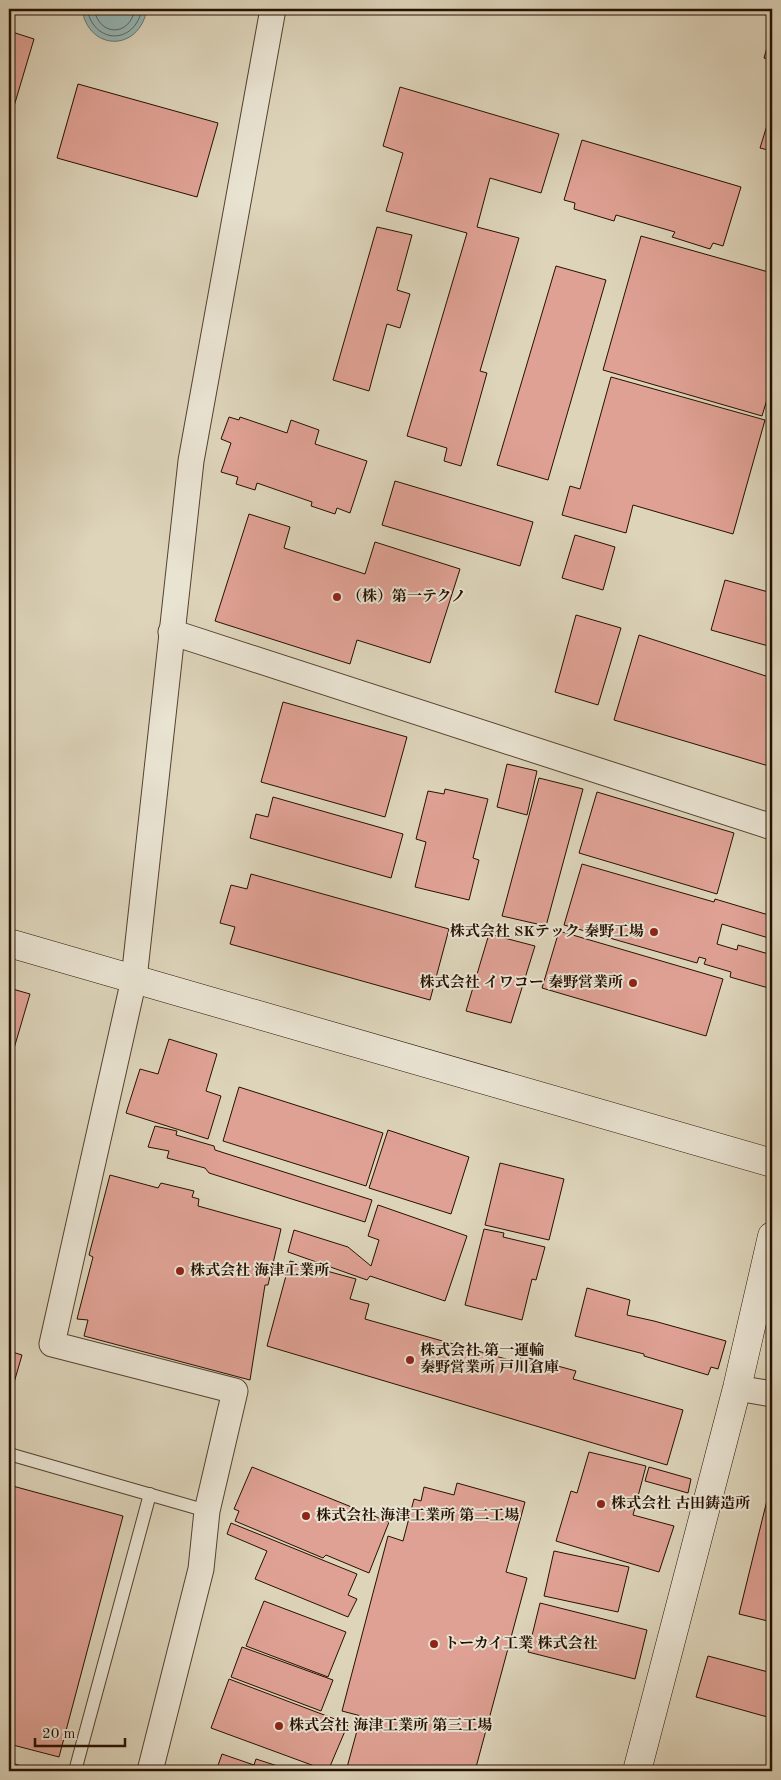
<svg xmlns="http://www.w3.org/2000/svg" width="781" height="1780" font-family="'Old Standard TT','Noto Serif JP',serif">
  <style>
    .water { fill: #95b7b8; stroke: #69746f }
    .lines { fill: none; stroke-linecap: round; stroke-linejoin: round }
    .shore { stroke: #5e645c; stroke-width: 1 }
    .building { fill: #dfa194; stroke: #261001 }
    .lane-casing { stroke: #54412f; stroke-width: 14 }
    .street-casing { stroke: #54412f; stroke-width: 27 }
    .secondary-casing { stroke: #261001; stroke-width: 29 }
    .lane { stroke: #e9e3d2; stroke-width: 12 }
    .street { stroke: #e9e3d2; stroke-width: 25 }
    .secondary { stroke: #e9e3d2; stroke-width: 28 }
    .poi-dot { fill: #8f2418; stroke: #e9e3d2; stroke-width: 2 }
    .labels { text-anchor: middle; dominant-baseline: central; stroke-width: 4; stroke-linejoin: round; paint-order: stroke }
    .poi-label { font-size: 15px; font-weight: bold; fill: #261001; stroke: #e9e3d2; text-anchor: start }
  </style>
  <rect width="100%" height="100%" fill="#ddd4ba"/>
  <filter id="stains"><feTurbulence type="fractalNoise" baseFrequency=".004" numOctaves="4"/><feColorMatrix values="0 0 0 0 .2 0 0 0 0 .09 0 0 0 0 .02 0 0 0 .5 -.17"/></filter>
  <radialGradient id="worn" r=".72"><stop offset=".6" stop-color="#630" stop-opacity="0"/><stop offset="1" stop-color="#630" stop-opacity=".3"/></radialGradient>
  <path class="water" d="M82 9H147C139 53 88 51 82 9Z"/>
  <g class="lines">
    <g class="shore">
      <path d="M87 9C94 45 135 45 142 9"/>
      <path d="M94 9C99 37 130 37 135 9"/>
    </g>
  </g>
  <g class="building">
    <path d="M772 30V61L764 58Z"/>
    <path d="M9 31 34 39 9 123Z"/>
    <path d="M78 84 218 123 197 197 57 158Z"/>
    <path d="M400 87 559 134 541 193 490 178 477 227 519 238 480 371 487 373 461 466 444 461 447 448 407 436 467 233 386 211 403 153 383 146Z"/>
    <path d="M772 109V151L760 148Z"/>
    <path d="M582 140 741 187 723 246 713 243 710 249 672 237 675 232 616 215 614 221 574 209 575 203 564 200Z"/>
    <path d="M377 227 412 235 397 290 410 294 400 328 387 324 369 391 333 380Z"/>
    <path d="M641 236 772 273V383L762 416 603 370Z"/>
    <path d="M556 266 606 280 548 480 497 465Z"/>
    <path d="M611 377 765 420 733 534 633 505 626 533 562 515 570 486 580 489Z"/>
    <path d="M229 417 239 420 240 417 287 433 291 420 319 430 315 444 367 461 350 513 337 508 335 514 311 506 312 502 257 483 255 490 236 484 238 477 221 472 231 443 221 439Z"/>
    <path d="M395 481 533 522 520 566 382 525Z"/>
    <path d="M249 514 290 527 284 548 365 574 375 542 460 569 430 663 357 640 350 664 215 621Z"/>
    <path d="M575 535 615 547 603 590 562 578Z"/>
    <path d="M725 580 772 593V647L711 630Z"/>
    <path d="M576 615 621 628 598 705 555 692Z"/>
    <path d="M639 635 772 678V767L614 720Z"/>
    <path d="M283 702 407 737 385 817 261 782Z"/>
    <path d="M507 764 537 771 527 815 497 807Z"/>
    <path d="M539 778 583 789 546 926 502 916Z"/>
    <path d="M445 789 488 799 473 858 479 860 469 900 415 887 426 842 416 839 428 791 444 794Z"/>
    <path d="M597 792 734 833 717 894 579 853Z"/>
    <path d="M273 797 403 834 391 878 250 838 256 814 268 817Z"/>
    <path d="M582 864 714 902 715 899 772 916V939L722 924 717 944 737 950 738 945 772 955V989L730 977 731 972 704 964 706 959 699 957 697 963 564 925Z"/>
    <path d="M251 874 449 929 430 1000 230 944 235 927 220 923 231 885 247 889Z"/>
    <path d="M559 931 723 979 706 1036 542 988Z"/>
    <path d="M489 934 535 946 511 1023 466 1011Z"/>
    <path d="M9 988 30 994 10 1062H9Z"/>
    <path d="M169 1039 217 1054 206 1091 221 1096 208 1139 126 1113 140 1069 158 1074Z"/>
    <path d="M239 1087 383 1133 366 1186 223 1141Z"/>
    <path d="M155 1126 177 1131 176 1135 214 1146 215 1150 372 1200 365 1222 209 1173 205 1168 167 1158 169 1151 148 1147Z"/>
    <path d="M388 1130 469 1157 451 1214 369 1188Z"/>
    <path d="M500 1163 564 1179 549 1240 485 1225Z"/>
    <path d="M110 1175 158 1188 161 1183 194 1191 192 1197 199 1199 198 1206 281 1229 268 1285H265L250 1380 84 1336 88 1320 77 1319 93 1257 89 1255Z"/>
    <path d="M378 1205 467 1236 445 1301 370 1276 367 1280 288 1252 294 1230 348 1247 371 1266 379 1240 368 1236Z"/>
    <path d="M484 1229 504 1233 503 1237 545 1247 536 1280 532 1279 522 1320 465 1305Z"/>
    <path d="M290 1261 356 1279 350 1299 369 1304 365 1319 520 1363 521 1356 576 1371 573 1379 683 1410 667 1465 267 1346Z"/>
    <path d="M587 1288 630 1300 627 1315 654 1321 726 1341 718 1369 711 1367 708 1375 644 1356V1354L575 1336Z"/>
    <path d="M9 1351 22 1355 9 1400Z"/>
    <path d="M589 1452 646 1466 633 1515 674 1526 659 1572 556 1541 571 1491 577 1493Z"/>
    <path d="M252 1467 389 1522 369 1573 326 1555 323 1558 235 1521 239 1511 234 1509Z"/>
    <path d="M649 1467 691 1479 688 1493 645 1481Z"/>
    <path d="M772 1480V1622L739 1614Z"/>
    <path d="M457 1483 525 1502 506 1572 527 1578 475 1771H346L361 1716 342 1711 388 1536 403 1541 414 1499 421 1501 424 1487 454 1495Z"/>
    <path d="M9 1485 123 1516 59 1757 9 1744Z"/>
    <path d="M231 1523 357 1574 348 1595 357 1599 348 1617 255 1579 267 1551 227 1534Z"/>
    <path d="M554 1551 629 1567 618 1612 544 1596Z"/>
    <path d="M264 1601 346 1632 328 1677 246 1646Z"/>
    <path d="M540 1603 647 1630 635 1679 528 1652Z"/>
    <path d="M242 1647 333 1680 321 1711 231 1677Z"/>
    <path d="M708 1656 772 1673 771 1718 696 1697Z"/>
    <path d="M229 1679 348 1724 328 1771 211 1728Z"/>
    <path d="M222 1754 254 1765 256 1759 293 1771 295 1766 311 1771H216Z"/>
    <path d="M197 1766 211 1771H196Z"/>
  </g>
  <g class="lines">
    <g class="lane-casing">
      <g id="lane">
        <path d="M9 1454 207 1511"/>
        <path d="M9 1769 16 1771"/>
        <path d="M75 1771 150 1494"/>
      </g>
    </g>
    <g class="street-casing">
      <g id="street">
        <path d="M171 632 772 827"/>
        <path d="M737 1388 772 1394"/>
        <path d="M150 1771 201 1569 207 1511 235 1391 52 1344 134 979 191 461 273 9"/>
      </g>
    </g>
    <g class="secondary-casing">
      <g id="secondary">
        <path d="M9 943 772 1163"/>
        <path d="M637 1771 737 1388 772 1236"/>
      </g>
    </g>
    <use href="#lane" class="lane"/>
    <use href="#street" class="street"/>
    <use href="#secondary" class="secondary"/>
  </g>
  <g class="poi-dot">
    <circle cx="337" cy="597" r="5"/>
    <circle cx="654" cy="932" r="5"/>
    <circle cx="633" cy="983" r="5"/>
    <circle cx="180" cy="1271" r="5"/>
    <circle cx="410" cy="1360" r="5"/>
    <circle cx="601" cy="1504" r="5"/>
    <circle cx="306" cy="1516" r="5"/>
    <circle cx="434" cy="1644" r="5"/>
    <circle cx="279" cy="1726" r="5"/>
  </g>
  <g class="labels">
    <g class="poi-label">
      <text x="347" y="597">（株）第一テクノ</text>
      <text x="644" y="932" text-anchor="end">株式会社 SKテック 秦野工場</text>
      <text x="623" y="983" text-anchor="end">株式会社 イワコー 秦野営業所</text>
      <text x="190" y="1271">株式会社 海津工業所</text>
      <text x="420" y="1351">株式会社 第一運輸<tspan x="420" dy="17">秦野営業所 戸川倉庫</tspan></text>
      <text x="611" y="1504">株式会社 古田鋳造所</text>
      <text x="316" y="1516">株式会社 海津工業所 第二工場</text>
      <text x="444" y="1644">トーカイ工業 株式会社</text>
      <text x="289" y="1726">株式会社 海津工業所 第三工場</text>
    </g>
  </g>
  <rect width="781" height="1780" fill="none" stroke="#ddd4ba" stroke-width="30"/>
  <rect x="10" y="10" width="761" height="1760" fill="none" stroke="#261001" stroke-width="2.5"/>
  <rect x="15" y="15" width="751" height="1750" fill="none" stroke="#261001"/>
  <path d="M35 1738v8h90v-8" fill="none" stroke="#261001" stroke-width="2.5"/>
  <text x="42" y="1738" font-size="15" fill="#261001" stroke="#e9e3d2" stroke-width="4" paint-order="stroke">20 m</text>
  <rect width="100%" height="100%" filter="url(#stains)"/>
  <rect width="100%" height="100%" fill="url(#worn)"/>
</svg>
